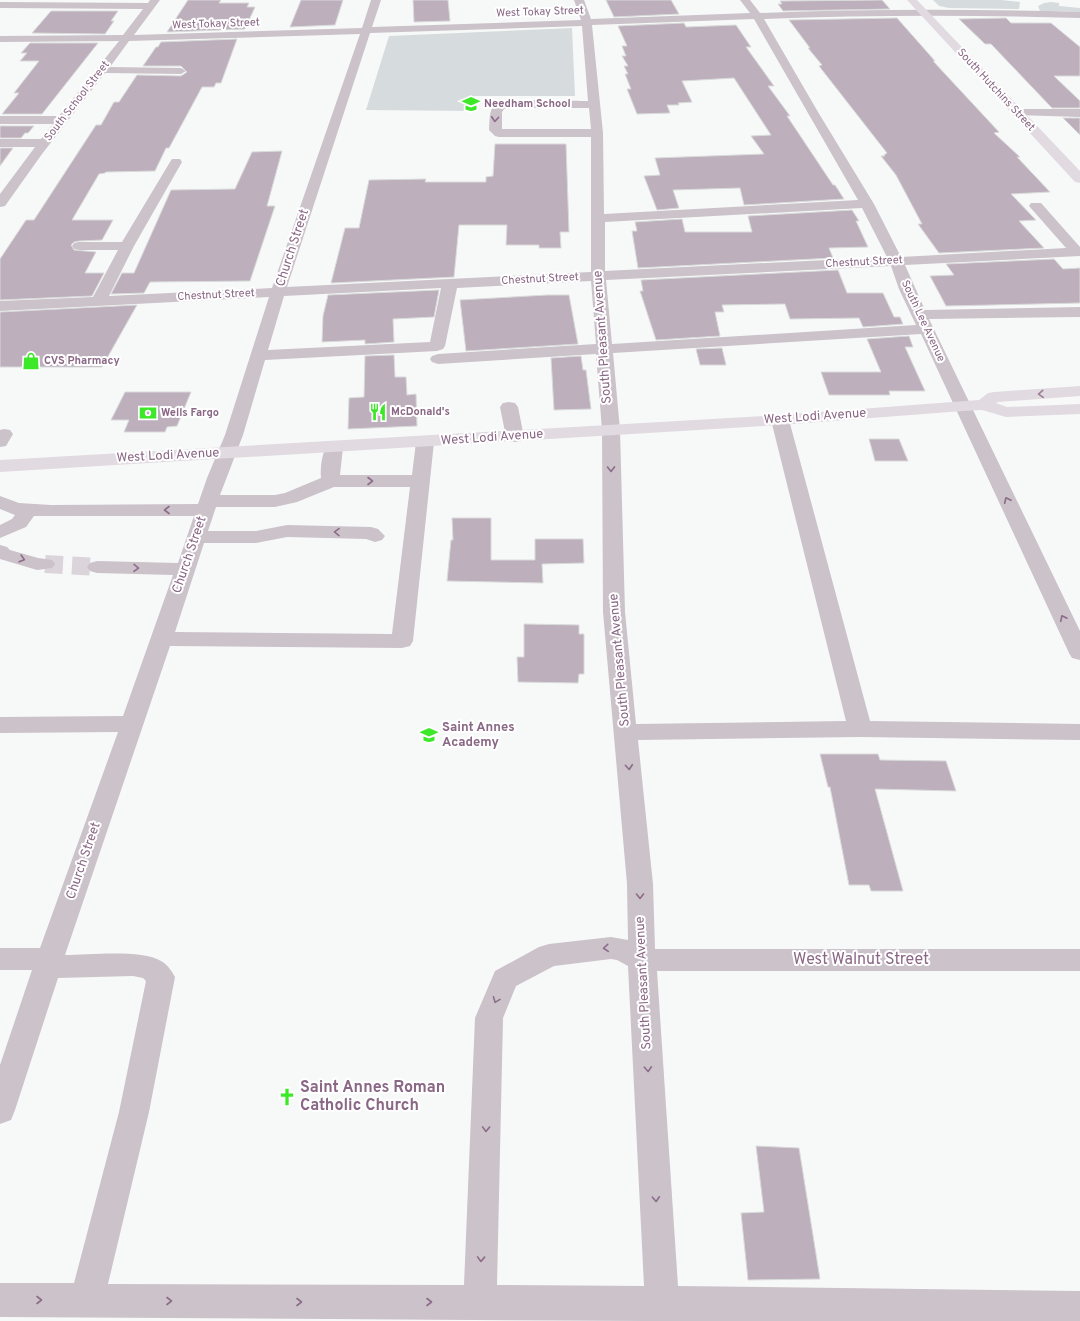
<svg xmlns="http://www.w3.org/2000/svg" width="1080" height="1321" font-family="Overpass,sans-serif">
  <style>
    .green { fill: #d6dcde }
    .building { fill: #bdafbc; stroke: #d9dbda }
    .lines { fill: none; stroke-linecap: round; stroke-linejoin: round }
    .minor-tunnel { stroke: #dcd4db; stroke-width: 18; stroke-dasharray: 18 9; stroke-linecap: butt }
    .minor { fill: #cbc2ca; fill-rule: evenodd }
    .major { fill: #e2dae1; fill-rule: evenodd }
    .oneway { stroke: #8c6c88 }
    .oneway2 { stroke: #9b7e97 }
    .labels { text-anchor: middle; dominant-baseline: central; stroke-width: 4; stroke-linejoin: round; paint-order: stroke }
    .far-street-label { font-size: 11px; fill: #896785; stroke: #fff }
    .far-poi-label { font-size: 11px; font-weight: bold; fill: #896785; stroke: #fff; text-anchor: start }
    .street-label { font-size: 13px; fill: #896785; stroke: #fff }
    .poi-label { font-size: 13px; font-weight: bold; fill: #896785; stroke: #fff; text-anchor: start }
    .near-street-label { font-size: 16px; fill: #896785; stroke: #fff }
    .near-poi-label { font-size: 16px; font-weight: bold; fill: #896785; stroke: #fff; text-anchor: start }
  </style>
  <rect width="100%" height="100%" fill="#f7f9f8"/>
  <g class="green">
    <path d="M933 0H1001L1020 2 1019 9H1016L949 8 939 6Z"/>
    <path d="M1051 2 1059 3V6L1080 8V12L1040 11 1038 6 1044 3Z"/>
    <path d="M572 28 575 96H474L473 111 366 110 389 36Z"/>
  </g>
  <g class="building">
    <path d="M188 0H221L219 3H249L247 7H255L245 29 167 32Z"/>
    <path d="M301 0H343L335 25 290 27Z"/>
    <path d="M413 0H448L450 21 414 22Z"/>
    <path d="M606 0H671L679 14 614 17Z"/>
    <path d="M882 0 890 9 783 11 778 4H782L780 1Z"/>
    <path d="M51 11H118L111 21H114L105 34 32 33Z"/>
    <path d="M897 18 935 61H933L999 132 994 133 1020 157H1017L1050 192 1011 194 1036 220 1019 221 1044 248 939 253 918 224H922L896 175 881 156H885L884 155 887 153 819 66 822 65 808 48H810L789 20Z"/>
    <path d="M1006 18 1011 23H1051L1080 47V76H1054L1080 101V108H1052L991 44H985L959 19Z"/>
    <path d="M684 23 686 27 736 25 751 47H746L774 86H768L790 116H787L833 185H835L844 199 744 205 740 188 673 190 679 208 657 210 644 176 660 175 655 158 764 154 751 136 771 135 734 78 682 81 692 102 678 103 679 105H667L670 113 637 114 627 89H631L625 74H628L624 66H628L622 56H626L622 46H627L618 26Z"/>
    <path d="M237 39 221 83H216L214 87H202L169 148H166L155 171 106 172 105 173 99 174 72 220H113L102 240 79 241 74 242 71 245 74 250 96 252 85 273H104L92 296 0 300V259L26 220H34L96 125H101L114 102H119L137 75 181 76 187 72 181 66H143L156 47H158L161 42Z"/>
    <path d="M30 43H98L42 114H2L19 93H14L39 61H20L27 53H21Z"/>
    <path d="M1063 118H1080V135Z"/>
    <path d="M0 126H34L28 133H25L21 138H0Z"/>
    <path d="M495 144H566L569 232H560L561 248H539V245H506L507 225H459L454 277 331 283 345 228H359L369 180 426 179 425 182H486V177L493 176Z"/>
    <path d="M0 148H13L0 166Z"/>
    <path d="M282 151 267 206H275L250 281 150 282 144 293 111 294 122 273H134L171 190 235 189 252 152Z"/>
    <path d="M852 210 859 221H856L868 247 829 248 833 258 638 268 632 231H637L635 222 682 219 685 232H752L748 216Z"/>
    <path d="M1054 259 1063 269 1080 268V303L946 306 930 276 954 275 946 264Z"/>
    <path d="M838 270 847 293H883L894 317H900L903 324 863 327 859 318 790 319 785 304 722 305 724 312H715L720 336 656 340 640 291H643L641 280Z"/>
    <path d="M439 290 434 317 393 319 394 342 365 344V340L322 342 323 316 328 295Z"/>
    <path d="M547 295H569L578 344 466 351 460 300Z"/>
    <path d="M137 305 102 367H0V312Z"/>
    <path d="M909 336 913 347H905L925 391H889L890 395H829L821 372H881L867 339Z"/>
    <path d="M722 348 726 365H700L696 349Z"/>
    <path d="M394 355 395 377H406L407 395 416 394 417 426 348 429 349 398 364 397 365 356Z"/>
    <path d="M581 356 583 370H586L591 409 554 410 551 358Z"/>
    <path d="M125 392H191L177 426 167 427 165 432H124L129 420H111Z"/>
    <path d="M869 439H899L908 461H875Z"/>
    <path d="M452 518H491V560H535V539H583L584 563 542 564 543 583 447 581 451 540H453Z"/>
    <path d="M524 624 579 625V634H584V674H579L578 683 518 682 517 657H524Z"/>
    <path d="M820 754H878L880 760 946 761 956 791 875 789 903 891H871L869 885H849L830 787H828Z"/>
    <path d="M756 1146 799 1148 820 1279 748 1280 741 1213 764 1212Z"/>
  </g>
  <g class="lines">
    <path class="minor-tunnel" d="M45 564 97 567"/>
    <g class="minor">
      <path d="M150 0H160L134 35 362 28 371 0H381L372 27 581 20 574 0H584L591 19 750 13 740 0H750L760 13C867 9 973 9 1080 12V18C975 15 870 15 764 19L818 112 874 204 901 257 1066 248 1029 206 1031 203H1041L1080 247V256L905 265 925 310 1080 307V317L929 319 1080 631V660L1072 658 1069 653 921 334 613 353 620 430 625 612 636 724 846 721 771 420 774 416 780 415 786 416 789 420 870 721 1080 724V740L860 737 638 740 653 884 655 949H1080V971H657L678 1286 1080 1291V1321H646L0 1317V1283H74L119 1112 146 981 143 978 133 976 58 978 15 1110 11 1120 0 1124V1065L32 970H0V948H40L118 732 0 733V717L123 716 173 575 97 573 90 571 87 567 90 563 97 561 178 563 194 516H34L26 527 0 538V525L12 519 15 515 0 509V496L19 503 51 505 198 504 207 478 225 435 269 297 0 311V301L93 297 118 250H79L74 249 72 246 74 243 79 242H122L170 162 172 159H180L182 162 134 246 109 296 272 288 360 34 129 41 110 67 181 68 186 71 181 74 105 73 42 154 5 206 0 207V194L35 147H0V139H41L53 124H0V116H59L119 41 0 42V36L123 35 143 9 0 8V2L148 3ZM754 19 858 200 604 214 603 133 592 25ZM582 26 588 101C573 101 505 98 496 104 488 110 490 121 489 130L495 136 499 137H591V272L287 287 370 33ZM510 108H589L591 129H502V112L504 109ZM862 208 887 257 605 271V222ZM891 266 899 289 916 325 612 344 606 280ZM591 281 596 344 438 354 432 356 430 359 432 362 438 364 596 354 602 430 603 612 627 884 628 940 611 937 549 944 539 947 495 971 475 1018 464 1285 108 1284 149 1112 175 977C171 970 168 965 161 961 142 949 88 955 65 955L170 646 402 648 410 646 413 641 434 442 431 438 425 437 419 438 416 442 412 475H340L343 447 340 443 334 442 328 443C322 452 320 468 321 478L285 493 275 495H220L243 435 265 360 437 351 443 349 445 346 457 288ZM441 288 430 342 268 350 284 296ZM334 487H410L392 634 175 632 204 543H256L287 537 366 539 375 542 382 540 385 536 378 529 371 527 287 525 256 531H208L216 507H275L297 502ZM611 959 617 960 628 966 644 1286 497 1285 503 1018 516 986 554 966Z"/>
      <path d="M1018 109H1080V117L1014 115 1012 113 1014 111Z"/>
      <path d="M509 402 515 403 518 407 524 437 521 441 515 442 509 441 506 437 500 407 503 403Z"/>
      <path d="M4 429 10 430 13 434 6 446 0 447V430Z"/>
      <path d="M0 545 7 547 10 550 38 558 52 560 55 564 52 568 37 570 0 559Z"/>
    </g>
    <g class="major">
      <path d="M907 0H917L1080 171V183L1075 182Z"/>
      <path d="M1080 386V396L998 402 996 403 1007 407 1080 404V414L1006 417 982 410 963 411 780 425 0 472V460L780 415 979 400 988 393 994 392Z"/>
    </g>
  </g>
  <defs><path id="oneway-chevron" d="M-2-3.5L2.5 0L-2 3.5" fill="none" stroke-width="1.6" stroke-linecap="round" stroke-linejoin="round"/></defs>
  <g class="oneway">
    <use href="#oneway-chevron" transform="translate(495 119) rotate(94)"/>
    <use href="#oneway-chevron" transform="translate(611 469) rotate(89)"/>
    <use href="#oneway-chevron" transform="translate(370 481)"/>
    <use href="#oneway-chevron" transform="translate(1007 500) rotate(-115)"/>
    <use href="#oneway-chevron" transform="translate(167 510) rotate(180)"/>
    <use href="#oneway-chevron" transform="translate(337 532) rotate(-179)"/>
    <use href="#oneway-chevron" transform="translate(22 559) rotate(16)"/>
    <use href="#oneway-chevron" transform="translate(136 568) rotate(1)"/>
    <use href="#oneway-chevron" transform="translate(1063 618) rotate(-116)"/>
    <use href="#oneway-chevron" transform="translate(629 767) rotate(85)"/>
    <use href="#oneway-chevron" transform="translate(640 896) rotate(89)"/>
    <use href="#oneway-chevron" transform="translate(606 948) rotate(175)"/>
    <use href="#oneway-chevron" transform="translate(496 1000) rotate(111)"/>
    <use href="#oneway-chevron" transform="translate(648 1069) rotate(87)"/>
    <use href="#oneway-chevron" transform="translate(486 1129) rotate(92)"/>
    <use href="#oneway-chevron" transform="translate(656 1199) rotate(87)"/>
    <use href="#oneway-chevron" transform="translate(481 1259) rotate(92)"/>
    <use href="#oneway-chevron" transform="translate(39 1300)"/>
    <use href="#oneway-chevron" transform="translate(169 1301)"/>
    <use href="#oneway-chevron" transform="translate(299 1302)"/>
    <use href="#oneway-chevron" transform="translate(429 1302)"/>
  </g>
  <use class="oneway2" href="#oneway-chevron" transform="translate(1041 394) rotate(176)"/>
  <defs>
    <g id="school-bare" transform="scale(1.38)"><path d="M0-5L7-2L0 1L-7-2ZM-4 1L0 2.5L4 1V4Q0 6-4 4Z" fill="#3de828" stroke="#fff" stroke-width="2.5" paint-order="stroke"/></g>
    <g id="shop-bare" transform="scale(1.38)"><path d="M-5-2.5h2.3a2.7 3.5 0 0 1 5.4 0H5L5.5 6h-11ZM-1.5-2.5h3a1.5 2.3 0 0 0-3 0Z" fill="#3de828" stroke="#fff" stroke-width="2.5" paint-order="stroke"/></g>
    <g id="restaurant-bare" transform="scale(1.38)"><path d="M-5-6h1v4h1v-4h1v4h1v-4h1v5L-1.5 .5V6h-2V.5L-5-1ZM5-6V6H3V1.5H1.5Q1.5-4 5-6Z" fill="#3de828" stroke="#fff" stroke-width="2.5" paint-order="stroke"/></g>
    <g id="bank-bare" transform="scale(1.38)"><path d="M-6-4H6V4H-6ZM0-2.3a2.3 2.3 0 1 0 0 4.6a2.3 2.3 0 1 0 0-4.6Z" fill="#3de828" stroke="#fff" stroke-width="2.5" paint-order="stroke"/></g>
    <g id="church-bare" transform="scale(1.38)"><path d="M-1.2-6h2.4v3.5h3.3v2.4h-3.3V6h-2.4V-.1h-3.3v-2.4h3.3Z" fill="#3de828" stroke="#fff" stroke-width="2.5" paint-order="stroke"/></g>
  </defs>
  <g fill-rule="evenodd">
    <use href="#school-bare" x="471" y="104"/>
    <use href="#shop-bare" x="31" y="361"/>
    <use href="#restaurant-bare" x="378" y="412"/>
    <use href="#bank-bare" x="148" y="413"/>
    <use href="#school-bare" x="429" y="735"/>
    <use href="#church-bare" x="287" y="1097"/>
  </g>
  <g class="labels">
    <g class="far-street-label">
      <text transform="translate(540 12) rotate(-2)">West Tokay Street</text>
      <text transform="translate(216 24) rotate(-2)">West Tokay Street</text>
      <text transform="translate(996 90) rotate(47)">South Hutchins Street</text>
      <text transform="translate(77 101) rotate(-52)">South School Street</text>
      <text transform="translate(864 262) rotate(-3)">Chestnut Street</text>
      <text transform="translate(540 279) rotate(-3)">Chestnut Street</text>
      <text transform="translate(216 295) rotate(-3)">Chestnut Street</text>
      <text transform="translate(923 321) rotate(65)">South Lee Avenue</text>
    </g>
    <g class="far-poi-label">
      <text x="484" y="104">Needham School</text>
      <text x="44" y="361">CVS Pharmacy</text>
      <text x="391" y="412">McDonald's</text>
      <text x="161" y="413">Wells Fargo</text>
    </g>
    <g class="street-label">
      <text transform="translate(293 248) rotate(-72)">Church Street</text>
      <text transform="translate(603 337) rotate(-94)">South Pleasant Avenue</text>
      <text transform="translate(815 417) rotate(-4)">West Lodi Avenue</text>
      <text transform="translate(492 438) rotate(-4)">West Lodi Avenue</text>
      <text transform="translate(168 456) rotate(-3)">West Lodi Avenue</text>
      <text transform="translate(190 555) rotate(-71)">Church Street</text>
      <text transform="translate(620 660) rotate(-95)">South Pleasant Avenue</text>
      <text transform="translate(84 861) rotate(-71)">Church Street</text>
      <text transform="translate(644 983) rotate(-93)">South Pleasant Avenue</text>
    </g>
    <g class="poi-label">
      <text x="442" y="728">Saint Annes<tspan x="442" dy="15">Academy</tspan></text>
    </g>
    <g class="near-street-label">
      <text x="861" y="960">West Walnut Street</text>
    </g>
    <g class="near-poi-label">
      <text x="300" y="1088">Saint Annes Roman<tspan x="300" dy="18">Catholic Church</tspan></text>
    </g>
  </g>
</svg>
